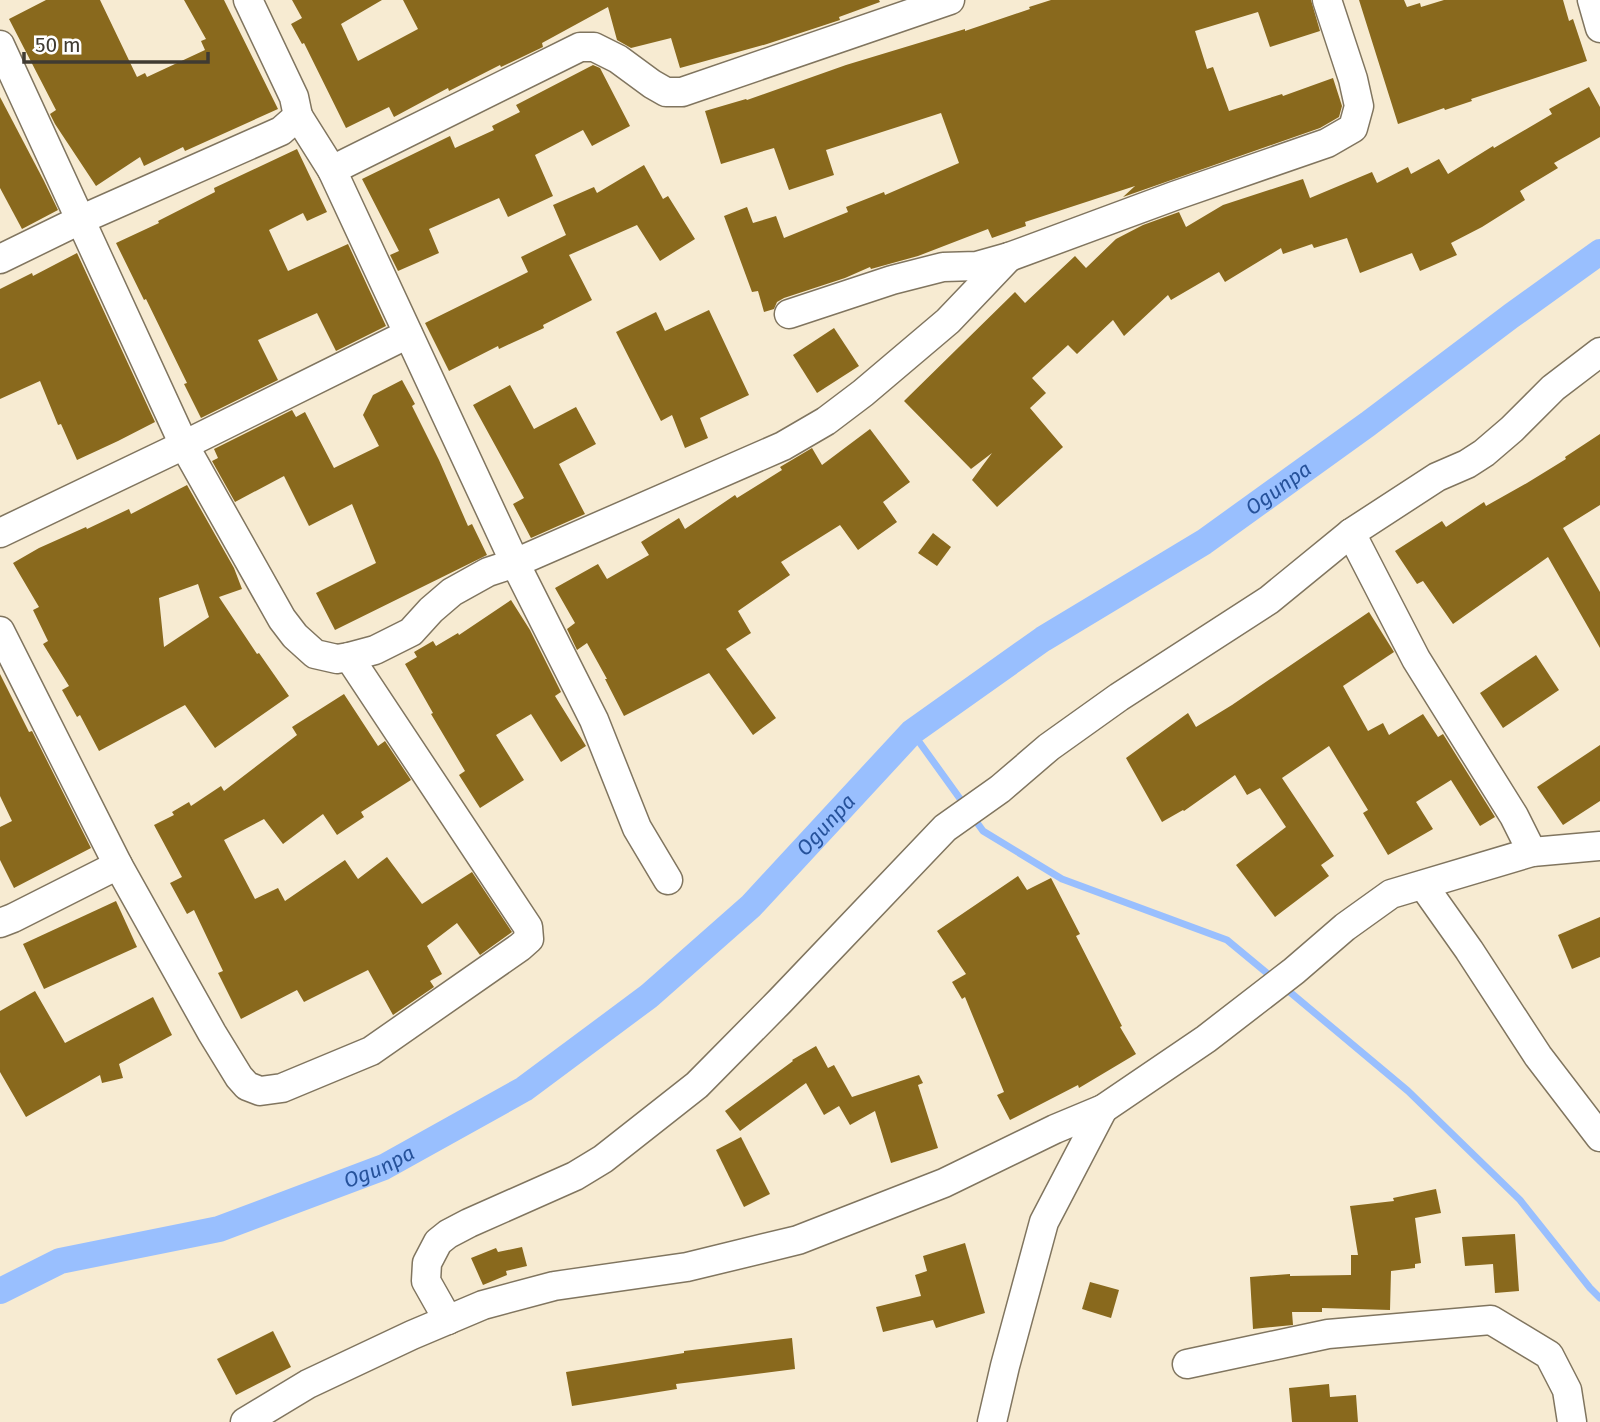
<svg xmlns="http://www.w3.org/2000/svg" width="1600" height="1422" font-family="'Fira Sans',sans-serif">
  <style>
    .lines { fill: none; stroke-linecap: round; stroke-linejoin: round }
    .stream { stroke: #99bffe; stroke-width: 7 }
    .canal { stroke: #99bffe; stroke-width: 26 }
    .building { fill: #89691d; fill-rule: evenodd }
    .street-casing { stroke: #80755f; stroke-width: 31 }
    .street { stroke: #fff; stroke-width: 28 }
    .labels { text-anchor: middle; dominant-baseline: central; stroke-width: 7; stroke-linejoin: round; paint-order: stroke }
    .water-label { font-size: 21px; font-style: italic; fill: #26529b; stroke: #fff }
  </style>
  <rect width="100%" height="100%" fill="#f7ebd2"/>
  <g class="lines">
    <g class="stream">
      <path d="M912 732 966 807"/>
      <path d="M973 817 983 831 1062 879 1227 940 1273 978"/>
      <path d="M1285 988 1408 1091 1520 1200 1590 1288 1600 1298"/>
    </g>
    <path class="canal" id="s1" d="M0 1291 60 1261 219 1229 384 1167 524 1089 649 996 751 906 912 732 1043 639 1204 542 1368 424 1511 316 1600 252"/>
  </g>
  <g class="building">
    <path d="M46 0H100L137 77 145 73 147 77 205 50 201 41 206 39 184 0H224L278 109 185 151 183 147 144 166 140 157 96 186 55 124 50 114 56 110 9 19Z"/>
    <path d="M292 0H382L341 24 358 61 418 29 403 0H879L880 2 839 17 840 20 767 44 680 68 671 38 631 48 617 40 608 7 542 43 543 47 501 67 500 65 449 91 448 88 394 117 389 107 346 128 304 43 302 44 291 24 302 18Z"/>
    <path d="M1051 0H1311L1320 31 1270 47 1258 12 1195 31 1207 69 1213 67 1229 111 1282 94 1283 96 1333 78 1342 106 1339 117 1320 128 1123 197 1135 186 1025 222 1026 226 992 238 988 229 918 256 871 269 870 267 845 278 784 298 777 302 774 309 764 312 758 291 752 292 724 216 747 207 753 223 776 216 784 238 848 212 846 207 884 192 885 195 959 163 941 113 826 150 834 175 789 190 774 148 721 164 705 111 746 99 747 100 846 65 965 29V31L1030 9 1029 7Z"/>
    <path d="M1359 0H1404L1407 7 1420 3 1421 7 1444 0H1563L1569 21 1573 19 1587 61 1471 99 1472 101 1445 110 1444 108 1398 124Z"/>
    <path d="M593 65 600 68 630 126 592 146 583 130 535 155 553 196 508 217 499 198 429 229 439 253 398 271 390 255 399 251 362 179 450 136 455 148 494 130 492 126 520 112 516 105Z"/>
    <path d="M1589 87 1600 107V137L1554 163 1558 168 1520 191 1525 200 1482 227 1451 243 1457 255 1420 271 1412 253 1360 273 1347 238 1314 248 1312 244 1283 254 1281 248 1225 282 1219 272 1171 300 1168 295 1124 336 1113 320 1077 354 1068 345 1032 378 1046 393 1030 408 1063 447 997 507 972 480 992 453 971 469 904 401 1015 292 1025 303 1075 256 1086 268 1116 239 1143 225 1179 212 1186 227 1223 205 1303 179 1310 198 1372 172 1377 183 1408 167 1411 174 1439 159 1448 174 1493 146 1494 148 1552 114 1549 109Z"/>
    <path d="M0 97 44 181 58 210 22 229 0 188Z"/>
    <path d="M297 149 327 212 307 221 303 213 269 230 288 271 348 244 386 326 336 351 317 313 258 340 278 380 201 418 184 384 187 383 146 299 144 300 116 243 159 223 158 221 215 192 214 188Z"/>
    <path d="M644 165 663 199 668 196 695 239 660 261 637 225 569 255 592 300 543 325 544 328 499 349 498 346 449 371 425 323 528 272 521 257 566 235 553 205 594 187 597 193Z"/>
    <path d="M77 253 155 422 118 441 77 460 61 424 58 425 40 381 0 399V289L32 273 33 276Z"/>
    <path d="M709 310 749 395 700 418 708 438 685 448 672 415 661 421 616 332 656 312 665 331Z"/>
    <path d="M834 328 859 366 817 393 793 355Z"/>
    <path d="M402 380 415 404 412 406 439 460 468 526 472 524 487 555 335 630 316 593 376 563 352 504 309 526 284 476 235 502 212 461 218 458 214 449 292 410 296 417 305 412 334 468 379 446 363 415 373 395Z"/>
    <path d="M510 385 534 429 576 407 596 444 559 464 585 514 531 538 513 504 524 498 473 405Z"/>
    <path d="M870 429 910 482 883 502 897 522 858 550 840 525 781 562 790 575 738 611 751 633 726 649 776 718 753 735 709 673 624 716 605 679H607L587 643 577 650 567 629 575 623 555 588 598 564 607 579 649 555 641 542 679 518 685 529 735 495 737 498 782 470 780 467 812 448 822 465Z"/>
    <path d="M1600 434V505L1563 528 1600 592V648L1548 557 1453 624 1423 581 1417 584 1395 551 1442 521 1446 527 1484 502 1486 506 1527 483 1566 459 1565 457Z"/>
    <path d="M187 485 234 568 242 589 219 597 257 654 259 653 289 696 215 748 185 705 99 751 80 715 77 717 62 690 69 686 43 644 48 641 33 610 39 607 13 563 39 548 86 527 87 529 129 509 131 514ZM198 584 209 617 164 647 159 598Z"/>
    <path d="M933 533 951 547 937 566 918 553Z"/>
    <path d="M511 600 530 630 561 692 555 696 586 746 561 762 531 714 496 735 524 780 480 808 459 775 465 771 431 714 433 713 405 664 417 657 414 652 433 641 436 646 458 633 459 635Z"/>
    <path d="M1369 612 1394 652 1343 686 1368 731 1383 723 1389 735 1423 714 1438 737 1443 734 1495 817 1480 826 1451 780 1416 802 1433 829 1388 855 1363 813 1368 810 1329 746 1282 778 1334 856 1321 865 1329 876 1275 917 1236 865 1286 827 1260 788 1247 795 1235 775 1184 811 1183 810 1162 822 1126 758 1188 713 1196 727 1232 705Z"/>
    <path d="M1536 655 1559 690 1503 728 1480 693Z"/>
    <path d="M0 674 29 732 32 731 91 848 14 888 0 860V827L12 821 0 796Z"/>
    <path d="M344 694 378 746 385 741 411 780 361 812 364 817 337 835 323 814 283 844 264 819 224 840 255 899 278 888 285 901 345 860 358 879 387 857 422 904 472 872 512 932 480 955 457 923 427 946 442 974 430 981 434 987 393 1015 368 970 304 1002 297 990 241 1019 218 973 223 971 194 910 187 914 170 883 182 877 154 825 174 815 172 812 189 802 191 806 221 786 224 791 297 735 292 727Z"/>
    <path d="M1600 745V801L1563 825 1537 787Z"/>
    <path d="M1018 876 1027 890 1051 878 1080 934 1076 936 1122 1026 1120 1027 1136 1054 1079 1088 1078 1085 1010 1120 997 1095 1004 1092 965 997 962 999 952 982 966 974 937 931Z"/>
    <path d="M116 901 137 947 44 989 23 944Z"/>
    <path d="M1600 917V957L1572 969 1558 935Z"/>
    <path d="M35 991 65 1043 153 997 172 1035 119 1064 123 1078 102 1083 100 1075 26 1117 0 1072V1011Z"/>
    <path d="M816 1046 828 1068 834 1065 852 1097 919 1075 923 1083 918 1085 938 1148 891 1163 875 1111 850 1125 839 1106 824 1115 806 1083 740 1131 725 1111 793 1061 792 1060Z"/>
    <path d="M741 1137 770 1194 744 1207 716 1150Z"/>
    <path d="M1436 1189 1441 1213 1415 1218 1421 1263 1415 1264V1268L1391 1271 1390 1310 1322 1308V1312H1292L1293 1325 1253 1329 1250 1277 1290 1274V1276L1351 1275V1255H1358L1350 1206 1394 1201 1393 1198Z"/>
    <path d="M1515 1234 1519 1291 1495 1293 1493 1264 1465 1266 1462 1237Z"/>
    <path d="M965 1243 985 1313 936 1328 933 1320 883 1332 876 1307 921 1296 915 1275 927 1271 923 1256Z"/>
    <path d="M522 1247 527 1266 506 1271 507 1275 483 1285 471 1258 496 1248 498 1252Z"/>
    <path d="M1090 1282 1119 1290 1111 1318 1082 1309Z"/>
    <path d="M273 1331 291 1367 236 1395 217 1359Z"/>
    <path d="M792 1338 795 1369 676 1384 677 1389 572 1406 566 1372 684 1353V1351Z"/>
    <path d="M1329 1384 1330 1397 1356 1395 1358 1422H1292L1289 1388Z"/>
  </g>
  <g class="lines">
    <g class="street-casing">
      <g id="street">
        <path d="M1592 0 1600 28"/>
        <path d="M0 45 184 445 282 619 295 636 315 654 337 659 349 657 375 650 411 632 431 610 452 592 488 572 515 563 783 446 826 421 863 393 948 321 1009 257"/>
        <path d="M298 116 332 170 515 563 594 720 637 828 668 880"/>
        <path d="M332 170 580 47H594L618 59 652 84 666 92H682L950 0"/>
        <path d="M0 259 80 220 281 131 298 116 294 97 248 0"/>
        <path d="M789 314 892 280 943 267 977 266 1009 257 1174 196 1327 143 1353 128 1359 106 1353 79 1327 0"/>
        <path d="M0 533 184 445 408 334"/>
        <path d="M1351 533 1416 659 1514 816 1532 852"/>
        <path d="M0 631 118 865 212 1033 239 1077 247 1086 260 1091 282 1088 371 1051 520 947 529 939 528 927 349 657"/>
        <path d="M1423 885 1469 950 1538 1056 1600 1137"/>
        <path d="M0 923 13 918 118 865"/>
        <path d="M448 1320 426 1281 427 1263 438 1242 448 1234 469 1223 575 1176 603 1159 697 1085 780 1001 945 828 1000 789 1049 747 1119 697 1269 600 1351 533 1437 477 1467 464 1484 453 1512 429 1553 388 1600 352"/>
        <path d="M1187 1364 1328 1334 1491 1320 1549 1355 1567 1390 1572 1422"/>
        <path d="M245 1422 308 1384 412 1335 483 1305 554 1286 687 1267 798 1240 944 1183 1055 1129 1103 1109 1206 1039 1294 971 1345 927 1391 894 1532 852 1600 846"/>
        <path d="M992 1422 1005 1366 1044 1222 1103 1109"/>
      </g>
    </g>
    <use href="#street" class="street"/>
  </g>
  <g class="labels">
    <g class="water-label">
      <text stroke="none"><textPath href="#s1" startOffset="1535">Ogunpa</textPath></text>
      <text stroke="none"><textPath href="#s1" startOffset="968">Ogunpa</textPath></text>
      <text stroke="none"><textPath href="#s1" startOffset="401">Ogunpa</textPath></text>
    </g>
  </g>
  <path d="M24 52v10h184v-10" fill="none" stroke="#403b32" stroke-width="3.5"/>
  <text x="35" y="52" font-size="21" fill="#403b32" stroke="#ffffff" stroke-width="5" paint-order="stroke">50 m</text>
</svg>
